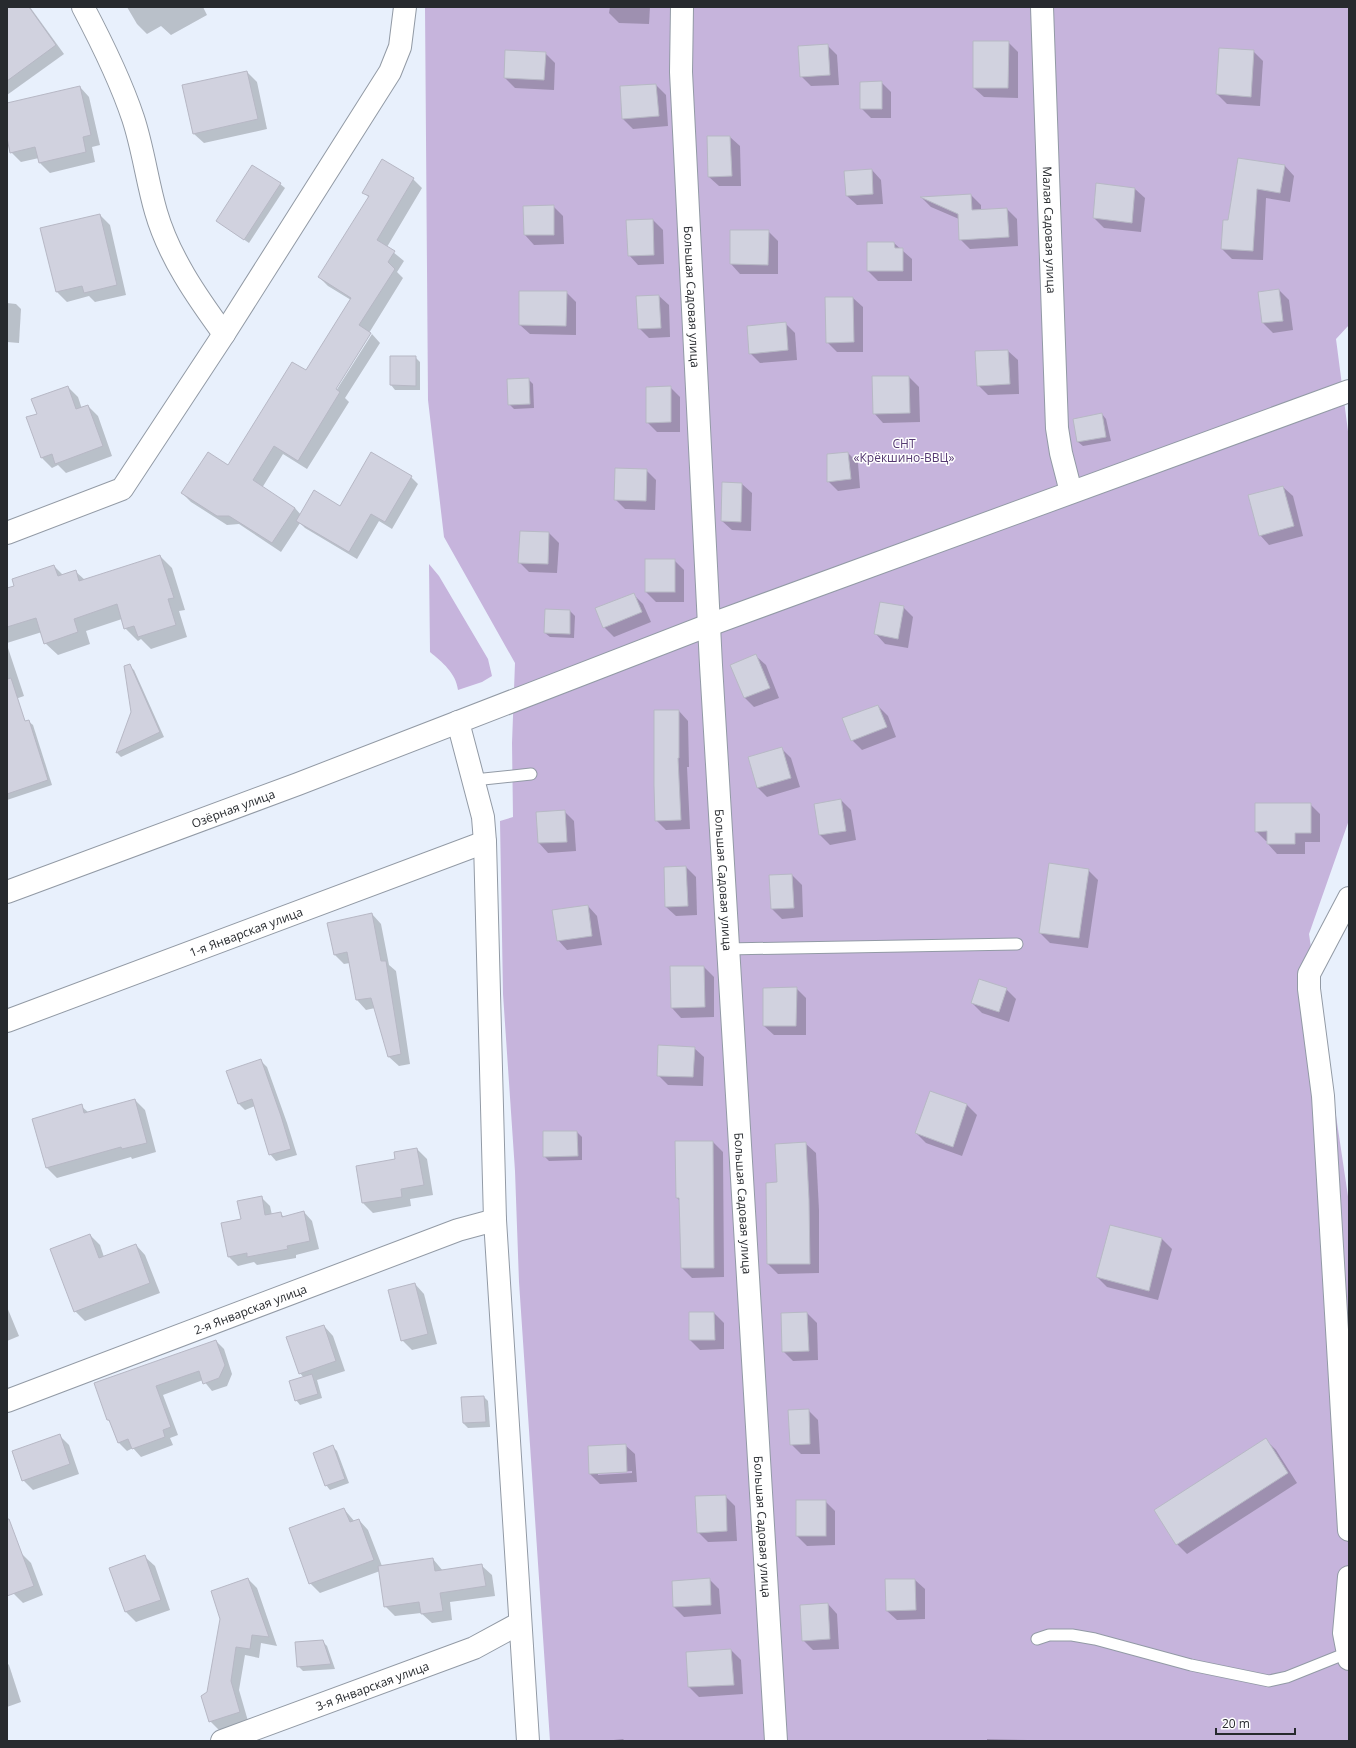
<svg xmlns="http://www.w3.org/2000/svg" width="1356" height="1748" font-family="'Open Sans',sans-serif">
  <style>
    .green { fill: #c6b4dc }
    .shadow { fill: #0003; fill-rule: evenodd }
    .building { fill: #d1d2df; stroke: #b7b8c5 }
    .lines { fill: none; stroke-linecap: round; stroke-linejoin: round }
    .lane-casing { stroke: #929aa5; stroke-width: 13 }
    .street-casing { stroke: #929aa5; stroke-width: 24 }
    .secondary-casing { stroke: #929aa5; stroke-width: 24 }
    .lane { stroke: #fff; stroke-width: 11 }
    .street { stroke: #fff; stroke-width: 22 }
    .secondary { stroke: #fff; stroke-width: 22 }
    .labels { text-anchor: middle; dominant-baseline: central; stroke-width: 3; stroke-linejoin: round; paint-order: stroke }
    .street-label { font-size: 12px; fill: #272a2e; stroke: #fff }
    .park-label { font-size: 12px; fill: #553971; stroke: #fff }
  </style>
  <rect width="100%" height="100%" fill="#e8f0fc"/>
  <g class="green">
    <path d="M425 7H1349V325L1336 339 1349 439V820L1309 934 1349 1203V1741H550L519 1282 515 1171 503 994 500 821 513 817 512 743 515 663 444 537 428 400Z"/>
    <path d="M429 564 439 576 488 659 492 676 482 682 458 690C456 673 442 662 430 652Z"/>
  </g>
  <g class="shadow">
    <path d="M7 7H30L64 54 7 95Z"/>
    <path d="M127 7H203L207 15 171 35 161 26 147 34 137 24Z"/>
    <path d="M610 7H650L649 24 619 23 609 13Z"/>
    <path d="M1008 42 1018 52V98L984 97 974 88Z"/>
    <path d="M827 45 837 55 839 85 811 86 801 76Z"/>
    <path d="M1220 49 1253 51 1263 61 1260 106 1227 104 1217 94Z"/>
    <path d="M545 53 555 63 554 90 515 88 505 78Z"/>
    <path d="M247 72 257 82 267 129 204 143 194 134Z"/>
    <path d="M881 82 891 92V118H871L861 108Z"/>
    <path d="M656 85 666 95 668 126 633 129 623 119Z"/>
    <path d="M80 87 89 97 100 145 92 147 95 162 50 173 40 163 39 158 21 162 11 152 7 134V104Z"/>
    <path d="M708 137H730L740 146 741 186H719L709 177Z"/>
    <path d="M1239 159 1285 166 1294 176 1290 202 1266 198 1263 260 1232 259 1222 249 1229 221Z"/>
    <path d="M872 170 881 180 883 204 857 205 847 196Z"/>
    <path d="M413 179 422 188 387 247 404 261 397 272 403 278 369 333 372 334H369L333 393 334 394 372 334 380 343 345 398 349 402 307 469 283 454 262 488 295 508 301 515 341 507 411 477 418 484 392 529 379 521 357 559 305 528 300 523 281 552 239 524 227 525 191 502 182 493 229 466 306 372 351 300 328 286 319 277 369 198 364 192Z"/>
    <path d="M280 184 285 188 249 243 217 221Z"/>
    <path d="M1135 189 1145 198 1141 232 1104 228 1094 218Z"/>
    <path d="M971 195 981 205V211L1007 209 1017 219 1018 246 970 249 960 239 959 219 931 207 922 198Z"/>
    <path d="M553 206 563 216 564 244 534 245 525 235Z"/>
    <path d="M100 215 110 225 126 295 95 302 89 296 67 302 57 292 42 229Z"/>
    <path d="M653 220 663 230 664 264 638 265 629 255Z"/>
    <path d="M768 231 778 241V274H740L731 264Z"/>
    <path d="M894 243 912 259V281H878L868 271Z"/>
    <path d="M1279 290 1289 300 1293 330 1273 333 1263 323 1259 293Z"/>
    <path d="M566 292 576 302V335L530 334 520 325Z"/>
    <path d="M659 296 669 305 670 337 649 338 639 328Z"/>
    <path d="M853 298 863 307V352H837L827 342Z"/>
    <path d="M7 303 16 304 21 309 19 343 7 342Z"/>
    <path d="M785 323 795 333 797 360 760 363 750 353Z"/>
    <path d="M1008 351 1018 360 1019 394 988 395 978 385Z"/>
    <path d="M415 357 420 362V390H395L391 385Z"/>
    <path d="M909 377 919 387 920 422 883 423 874 413Z"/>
    <path d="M528 379 533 384 534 408 514 409 509 404Z"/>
    <path d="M68 387 78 397 82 409 88 406 98 416 112 456 66 473 58 465 52 468 42 458 28 418 38 414Z"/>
    <path d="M670 387 680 397V432H657L647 422Z"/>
    <path d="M1102 414 1106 419 1111 441 1083 446 1078 442 1074 419Z"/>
    <path d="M848 453 858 463 860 488 838 491 828 481Z"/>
    <path d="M646 470 656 480 655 510 625 509 615 499Z"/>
    <path d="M742 484 752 493 751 531 732 530 722 521Z"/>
    <path d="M1283 487 1293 496 1303 536 1269 545 1260 535Z"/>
    <path d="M549 533 559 543 557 573 529 572 519 562Z"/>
    <path d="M160 556 172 568 185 610 179 611 187 637 151 649 141 639 138 641 125 628 122 619 86 631 90 644 58 655 45 643 42 632 7 643V595L54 566 63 575 75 571 85 580Z"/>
    <path d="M674 560 684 570V602H656L646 592Z"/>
    <path d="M633 594 643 604 651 622 614 637 604 627Z"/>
    <path d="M903 607 913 617 908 648 885 644 876 634Z"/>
    <path d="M570 611 575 616 574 638 550 637 545 633Z"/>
    <path d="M7 645 24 696 7 702Z"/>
    <path d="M756 656 766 665 779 698 754 707 744 697Z"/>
    <path d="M129 666 134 670 164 737 121 757 117 753 132 712Z"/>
    <path d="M878 706 888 716 896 737 862 750 852 740Z"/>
    <path d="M679 711 688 721 689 767H687L690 829 666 830 656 820Z"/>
    <path d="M28 721 33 725 52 785 7 800V728Z"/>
    <path d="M781 748 791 758 800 787 767 797 757 787Z"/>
    <path d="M841 800 851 810 856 840 830 845 820 835 815 804Z"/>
    <path d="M1310 804 1320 814V842H1305V854H1277L1268 844V841H1266L1256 831Z"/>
    <path d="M564 811 574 821 576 851 548 853 539 843 537 813Z"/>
    <path d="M686 867 696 877 697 915 676 916 666 907Z"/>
    <path d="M1088 870 1098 880 1088 948 1050 943 1040 933Z"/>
    <path d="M792 875 802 885 803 917 782 919 772 909Z"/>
    <path d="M588 906 597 916 602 945 567 950 558 940Z"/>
    <path d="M372 914 381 924 389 965 396 971 410 1064 399 1066 389 1057 375 1008 366 1010 357 1000 350 963 344 964 334 954Z"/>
    <path d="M704 967 714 977V1017L681 1018 672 1008Z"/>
    <path d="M796 988 806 998V1035H774L764 1026Z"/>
    <path d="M1006 989 1016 999 1009 1022 982 1013 972 1003Z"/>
    <path d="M694 1048 704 1057 703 1086 668 1085 658 1075Z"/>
    <path d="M260 1060 267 1067 287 1123 297 1155 276 1161 270 1154 255 1106 245 1110 238 1103Z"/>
    <path d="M930 1092 967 1105 977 1115 962 1156 926 1143 916 1133Z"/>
    <path d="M135 1100 145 1110 156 1152 132 1159 131 1157 57 1178 47 1168 33 1119 81 1106 88 1112Z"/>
    <path d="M577 1132 582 1137V1160L549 1161 544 1156Z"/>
    <path d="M713 1142 723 1152 724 1277 692 1278 682 1268 681 1202 677 1198Z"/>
    <path d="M806 1144 816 1153 819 1210V1273L778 1274 768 1264 778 1183Z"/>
    <path d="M417 1149 427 1159 433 1195 410 1199 411 1206 373 1213 363 1203 357 1167 396 1160Z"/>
    <path d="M261 1197 270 1206 272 1215 280 1213 284 1217 304 1212 312 1221 319 1249 296 1255V1258L257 1265 254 1262 238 1266 229 1257 242 1220Z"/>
    <path d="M1110 1226 1162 1239 1172 1249 1158 1300 1107 1287 1097 1277Z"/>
    <path d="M90 1235 100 1245 104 1257 136 1245 145 1255 160 1293 85 1321 75 1311Z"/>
    <path d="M415 1284 424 1294 437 1344 412 1350 402 1340Z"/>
    <path d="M7 1307 19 1336 7 1341Z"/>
    <path d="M690 1313H714L724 1323V1349L700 1350 690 1340Z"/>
    <path d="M807 1313 817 1323 818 1360 793 1361 783 1351Z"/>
    <path d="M324 1326 333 1336 345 1371 317 1380 322 1398 300 1405 296 1400 304 1378 300 1373Z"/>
    <path d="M216 1341 224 1349 232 1374 227 1386 212 1391 203 1380 163 1395 178 1435 170 1438 173 1445 141 1457 133 1448 127 1451 119 1443 111 1423 108 1420Z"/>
    <path d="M484 1397 488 1401 490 1427 468 1428 463 1423Z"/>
    <path d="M808 1410 818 1420 820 1454H801L791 1444Z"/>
    <path d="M59 1435 69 1445 79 1474 33 1490 23 1480Z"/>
    <path d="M1266 1440 1276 1450 1297 1483 1187 1554 1177 1544Z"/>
    <path d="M625 1445 635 1454 637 1482 600 1484 590 1474ZM632 1471V1473L598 1475V1473Z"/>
    <path d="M333 1447 337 1451 349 1483 330 1490 326 1485Z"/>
    <path d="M725 1496 735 1506 737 1541 708 1542 698 1532Z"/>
    <path d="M825 1501 835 1511V1545L807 1546 797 1536Z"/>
    <path d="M344 1509 355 1522 359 1520 368 1530 382 1566 433 1559 443 1571 482 1566 492 1575 495 1596 450 1602 452 1620 432 1623 421 1613 395 1616 385 1606 380 1571 320 1593 310 1583Z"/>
    <path d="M21 1553 31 1563 43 1595 23 1603 13 1593 7 1577V1559Z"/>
    <path d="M145 1557 155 1566 170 1610 136 1622 126 1612 111 1569Z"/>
    <path d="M248 1579 257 1588 277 1646 261 1643 259 1658 245 1655 239 1690 248 1721 219 1730 210 1721 208 1692Z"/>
    <path d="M709 1579 719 1589 721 1614 684 1617 674 1607Z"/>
    <path d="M915 1580 925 1589V1619L897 1620 887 1611Z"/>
    <path d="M828 1604 837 1614 839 1649 813 1650 803 1640Z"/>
    <path d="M322 1641 327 1646 335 1669 303 1671 298 1666Z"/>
    <path d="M731 1650 741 1660 743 1694 699 1697 689 1687 687 1653Z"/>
    <path d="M7 1663 9 1665 21 1702 7 1707Z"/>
    <path d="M623 1739 625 1741H604Z"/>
    <path d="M987 1739 1028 1740 1029 1741H987Z"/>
  </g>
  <g class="building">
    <path d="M7 7H29L56 45 7 81Z"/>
    <path d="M973 41H1009L1008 88H973Z"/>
    <path d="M828 44 830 75 800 77 798 46Z"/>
    <path d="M1219 48 1254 50 1251 97 1216 94Z"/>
    <path d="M505 50 546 52 544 80 504 78Z"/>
    <path d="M247 71 258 119 193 134 182 85Z"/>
    <path d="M882 81V109H860V82Z"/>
    <path d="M656 84 659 116 622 119 620 86Z"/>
    <path d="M80 86 91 135 83 137 86 152 39 163 35 147 10 153 7 138V103Z"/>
    <path d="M707 136H730L732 176 708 177Z"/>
    <path d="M1238 158 1285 165 1280 193 1257 189 1253 251 1221 249 1223 220H1228Z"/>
    <path d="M382 159 414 178 377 240 395 251 388 262 395 269 359 325 371 333 336 389 340 392 298 461 274 446 253 480 295 508 272 543 229 516H217L181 493 208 452 228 465 292 362 306 370 351 298 318 277 369 196 362 193Z"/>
    <path d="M252 165 281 183 244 240 216 221Z"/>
    <path d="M872 169 873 194 846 196 844 171Z"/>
    <path d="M1096 183 1135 188 1132 223 1093 218Z"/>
    <path d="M971 194 972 210 1007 208 1009 237 959 240 958 214 920 197Z"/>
    <path d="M554 205V235H524L523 206Z"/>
    <path d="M100 214 117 285 84 293 82 286 56 292 40 228Z"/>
    <path d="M653 219 654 255 628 256 626 220Z"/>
    <path d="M730 230H769L768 265 730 264Z"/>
    <path d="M867 242H894L895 248H903V271H867Z"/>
    <path d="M1279 289 1283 321 1262 323 1258 292Z"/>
    <path d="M519 291H567L566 326 519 325Z"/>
    <path d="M659 295 661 328 638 329 636 296Z"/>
    <path d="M825 297H853L854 342 826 343Z"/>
    <path d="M786 322 788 350 749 354 747 326Z"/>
    <path d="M1008 350 1010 384 977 386 975 351Z"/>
    <path d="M390 356H416V386L390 385Z"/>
    <path d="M872 376H909L910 413 873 414Z"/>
    <path d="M529 378 530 404 508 405 507 379Z"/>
    <path d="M68 386 76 409 88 405 103 446 55 464 52 454 41 458 26 417 37 414 31 399Z"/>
    <path d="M671 386V422L646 423V387Z"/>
    <path d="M1102 413 1106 437 1077 442 1073 419Z"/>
    <path d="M371 452 412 476 385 522 371 514 349 552 296 521 314 490 340 506Z"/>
    <path d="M848 452 851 479 827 482V454Z"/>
    <path d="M615 468 647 469 646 501 614 500Z"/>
    <path d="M722 482 742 483 741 522 721 521Z"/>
    <path d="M1283 486 1294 526 1259 536 1248 495Z"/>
    <path d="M520 531 549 532 548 564 518 563Z"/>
    <path d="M160 555 174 598 168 599 176 625 138 637 134 626 124 629 117 604 74 619 78 632 44 644 36 618 7 627V588L14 586 12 579 54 565 58 576 76 570 79 581Z"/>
    <rect x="645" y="559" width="30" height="33"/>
    <path d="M634 593 642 612 603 628 595 608Z"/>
    <path d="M880 602 904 606 898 639 874 634Z"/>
    <path d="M545 609 570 610V634L544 633Z"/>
    <path d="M756 654 770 688 744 698 730 665Z"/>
    <path d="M130 664 160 732 116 753 131 712 124 666Z"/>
    <path d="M11 678 25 721 29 720 48 780 7 794V679Z"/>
    <path d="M878 705 887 727 851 741 842 718Z"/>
    <path d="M654 710H679V758H678L681 820 655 821 654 786Z"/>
    <path d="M782 747 791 778 757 788 748 757Z"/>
    <path d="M841 799 846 831 819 835 814 804Z"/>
    <path d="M1255 803H1311V833H1295V844H1267V831L1255 832Z"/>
    <path d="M565 810 567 842 538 843 536 812Z"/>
    <path d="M1049 863 1089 869 1079 938 1039 933Z"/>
    <path d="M686 866 688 906 665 907 664 867Z"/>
    <path d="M792 874 794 908 771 909 769 875Z"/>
    <path d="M588 905 592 936 557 941 552 910Z"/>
    <path d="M372 913 381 961H386L401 1054 388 1057 371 998 356 1000 347 952 334 955 327 923Z"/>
    <path d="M670 966H704L705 1007 671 1008Z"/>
    <path d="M979 979 1007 988 999 1012 971 1003Z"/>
    <path d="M797 987 796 1026H763V988Z"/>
    <path d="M658 1045 695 1047 693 1077 657 1076Z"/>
    <path d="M261 1059 281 1116 291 1149 269 1155 252 1099 238 1104 226 1071Z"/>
    <path d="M930 1091 967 1104 953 1147 915 1133Z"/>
    <path d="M135 1099 147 1143 122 1149 121 1147 46 1168 32 1119 82 1104 84 1113Z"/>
    <path d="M543 1131H577L578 1156 543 1157Z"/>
    <path d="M675 1141H713L714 1268H681L679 1198H676Z"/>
    <path d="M806 1142 809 1199 810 1264H767L766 1183 777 1182 775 1144Z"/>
    <path d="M417 1148 424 1185 401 1189 402 1197 362 1203 356 1166 395 1159 394 1152Z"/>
    <path d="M262 1196 265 1215 281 1212 282 1217 304 1211 310 1241 287 1246 288 1249 247 1257V1253L228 1257 221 1223 241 1219 237 1201Z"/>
    <path d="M1110 1225 1162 1238 1149 1291 1096 1277Z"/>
    <path d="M90 1234 99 1258 136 1244 150 1283 74 1312 50 1249Z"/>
    <path d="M415 1283 428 1334 401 1341 388 1290Z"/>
    <path d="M689 1312H714L715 1340H689Z"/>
    <path d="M807 1312 809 1351 782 1352 781 1313Z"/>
    <path d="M324 1325 336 1361 299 1374 286 1337Z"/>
    <path d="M216 1340 225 1365 219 1378 203 1384 199 1371 156 1386 171 1427 163 1430 165 1437 132 1449 128 1439 118 1443 109 1420H107L94 1383Z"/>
    <path d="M312 1374 318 1394 295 1401 289 1381Z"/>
    <path d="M484 1396 486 1422 463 1423 461 1397Z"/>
    <path d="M809 1409 810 1444 790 1445 788 1410Z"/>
    <path d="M60 1434 70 1464 22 1481 12 1451Z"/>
    <path d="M1266 1438 1288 1473 1176 1545 1154 1510Z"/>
    <path d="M626 1444 627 1472 589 1474 588 1446Z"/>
    <path d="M333 1445 345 1479 325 1486 313 1453Z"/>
    <path d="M726 1495 727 1531 697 1533 695 1496Z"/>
    <rect x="796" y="1500" width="30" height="36"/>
    <path d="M344 1508 350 1522 359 1519 374 1560 309 1584 289 1528Z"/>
    <path d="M7 1519H9L34 1586 7 1596Z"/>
    <path d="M145 1555 161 1600 125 1612 109 1568Z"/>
    <path d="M433 1558 435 1571 482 1564 486 1586 440 1593 443 1611 421 1614 419 1602 384 1607 378 1566Z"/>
    <path d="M248 1578 269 1637 252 1635 250 1649 236 1647 231 1681 240 1712 209 1722 201 1696 207 1692 220 1619 211 1591Z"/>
    <path d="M710 1578 711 1605 673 1607 672 1581Z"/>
    <path d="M885 1579H915L916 1610 886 1611Z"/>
    <path d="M828 1603 830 1639 802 1641 800 1605Z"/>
    <path d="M323 1640 331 1664 297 1667 295 1642Z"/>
    <path d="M731 1649 734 1685 688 1687 686 1652Z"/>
  </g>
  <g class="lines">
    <g class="lane-casing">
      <g id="lane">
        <path d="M474 780 531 774"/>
        <path d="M727 949 1017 944"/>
        <path d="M1037 1639 1049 1635H1072L1095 1639 1191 1665 1269 1681 1287 1677 1347 1653"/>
      </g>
    </g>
    <g class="street-casing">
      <g id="street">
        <path d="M83 7C102 43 120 79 133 118 143 148 147 181 156 212 169 257 197 297 224 334"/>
        <path id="s1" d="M682 7 681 72 711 665 776 1741"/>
        <path id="s2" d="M1042 7 1057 428 1061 453 1071 492"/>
        <path d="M7 533 122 489 224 334 390 72 400 47 405 7"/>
        <path d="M458 722 483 817 485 842 495 1220 528 1741"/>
        <path d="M1349 898 1309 974V989L1323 1096 1349 1530"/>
        <path id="s3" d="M7 1021 485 842"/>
        <path id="s4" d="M7 1401 458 1230 495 1220"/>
        <path d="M1349 1577 1344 1633 1349 1659"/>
        <path id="s5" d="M222 1741 474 1648 520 1623"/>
      </g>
    </g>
    <g class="secondary-casing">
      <g id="secondary">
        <path id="s6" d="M7 892 298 784 709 625 1349 391"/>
      </g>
    </g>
    <use href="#lane" class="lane"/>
    <use href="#street" class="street"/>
    <use href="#secondary" class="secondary"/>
  </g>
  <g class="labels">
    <g class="street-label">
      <text stroke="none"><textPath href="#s2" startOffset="223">Малая Садовая улица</textPath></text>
      <text stroke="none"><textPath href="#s1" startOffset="290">Большая Садовая улица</textPath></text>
      <text stroke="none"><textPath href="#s6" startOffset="241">Озёрная улица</textPath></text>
      <text stroke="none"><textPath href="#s1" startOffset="874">Большая Садовая улица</textPath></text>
      <text stroke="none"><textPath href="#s3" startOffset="255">1-я Январская улица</textPath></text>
      <text stroke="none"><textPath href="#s1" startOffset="1198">Большая Садовая улица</textPath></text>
      <text stroke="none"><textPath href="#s4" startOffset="260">2-я Январская улица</textPath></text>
      <text stroke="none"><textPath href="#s1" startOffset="1522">Большая Садовая улица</textPath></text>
      <text stroke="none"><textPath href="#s5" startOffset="160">3-я Январская улица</textPath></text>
    </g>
    <g class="park-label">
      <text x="904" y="443">СНТ<tspan x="904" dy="14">«Крёкшино-ВВЦ»</tspan></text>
    </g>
  </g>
  <rect width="1356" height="1748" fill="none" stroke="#272a2e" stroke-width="16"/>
  <path d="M1216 1728v6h79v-6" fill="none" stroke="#272a2e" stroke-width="2"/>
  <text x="1222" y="1728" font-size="12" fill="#272a2e" stroke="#ffffff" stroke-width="3" paint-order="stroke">20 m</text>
</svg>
